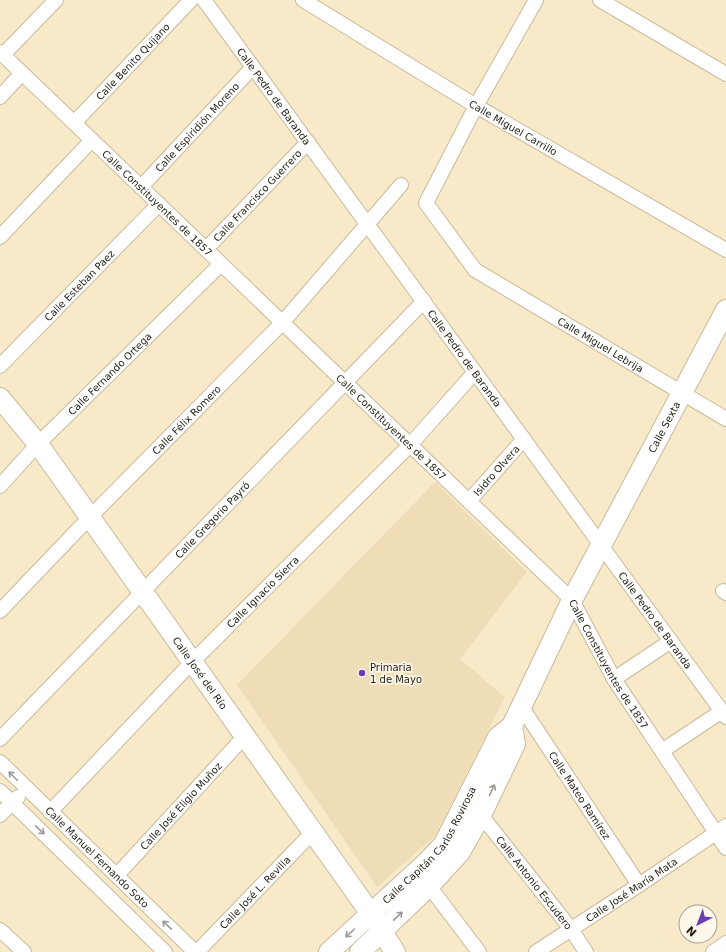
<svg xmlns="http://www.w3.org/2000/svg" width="726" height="952" font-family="'DejaVu Sans',sans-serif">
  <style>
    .built { fill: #efddb7 }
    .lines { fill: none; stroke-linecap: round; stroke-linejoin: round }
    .street-casing { stroke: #c8ba9b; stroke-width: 16 }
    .secondary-casing { stroke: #c8ba9b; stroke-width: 22 }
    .street { stroke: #fff; stroke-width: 14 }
    .secondary { stroke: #fff; stroke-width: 20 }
    .oneway { stroke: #9c9994 }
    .poi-dot { fill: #6c3eb6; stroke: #fef8eb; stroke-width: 1.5 }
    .labels { text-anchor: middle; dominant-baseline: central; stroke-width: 3.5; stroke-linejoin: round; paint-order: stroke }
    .street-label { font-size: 10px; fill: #221d11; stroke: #fef8eb }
    .poi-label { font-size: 10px; fill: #221d11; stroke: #fef8eb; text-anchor: start }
  </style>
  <rect width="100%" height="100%" fill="#f8eac9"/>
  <path class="built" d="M435 482 527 572 460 659 505 697 435 836 377 887 237 685Z"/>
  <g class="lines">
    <g class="street-casing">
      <g id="street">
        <path id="s1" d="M204 0 726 717"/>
        <path id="s2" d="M303 0 476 106 726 250"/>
        <path id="s3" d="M536 0 476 106 426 203 475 270 726 419"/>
        <path d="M600 0 726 74"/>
        <path id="s4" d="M0 52 572 600 614 679 726 848"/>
        <path d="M3 55 56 0"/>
        <path d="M0 97 22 73"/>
        <path id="s5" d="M74 123 191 0"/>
        <path id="s6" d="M141 187 253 67"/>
        <path d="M0 237 92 140"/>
        <path id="s7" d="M206 249 308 142"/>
        <path id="s8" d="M0 366 159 204"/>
        <path id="s9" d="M0 486 38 444 221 264"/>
        <path id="s10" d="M469 501 524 439"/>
        <path d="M723 591 726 593"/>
        <path id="s11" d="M0 611 90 517 282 323 401 185"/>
        <path d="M614 679 671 641"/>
        <path id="s12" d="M521 706 639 885"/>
        <path id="s13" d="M0 739 424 301"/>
        <path d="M662 751 722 711"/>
        <path id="s14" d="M0 762 195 952"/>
        <path d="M0 791 165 952"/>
        <path id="s15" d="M50 812 192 662 410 445 475 372"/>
        <path d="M0 815 18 797"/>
        <path id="s16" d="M481 815 571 929 586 952"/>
        <path id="s17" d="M117 875 245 736"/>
        <path d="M429 886 479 952"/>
        <path d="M0 930 24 952"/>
        <path id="s18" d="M197 952 313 832"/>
        <path id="s19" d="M536 952 639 885 726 826"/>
        <path d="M713 952 726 943"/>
      </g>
    </g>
    <g class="secondary-casing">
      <g id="secondary">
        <path id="s20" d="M0 398 38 444 371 914 395 952"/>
        <path id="s21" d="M329 952 427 862 444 844 498 737 512 726 572 600 726 310"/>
        <path d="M360 952 429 886 460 852 481 815 515 744 512 726"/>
      </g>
    </g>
    <use href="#street" class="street"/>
    <use href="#secondary" class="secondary"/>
  </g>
  <defs><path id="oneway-shaft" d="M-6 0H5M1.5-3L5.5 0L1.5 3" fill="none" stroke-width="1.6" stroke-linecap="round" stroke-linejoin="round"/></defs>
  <g class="oneway">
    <use href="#oneway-shaft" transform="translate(13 776) rotate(-135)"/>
    <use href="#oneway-shaft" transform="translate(492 790) rotate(-64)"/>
    <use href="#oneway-shaft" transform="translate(40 830) rotate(44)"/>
    <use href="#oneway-shaft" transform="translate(398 916) rotate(-43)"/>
    <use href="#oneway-shaft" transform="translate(167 925) rotate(-136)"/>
    <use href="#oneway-shaft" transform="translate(350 933) rotate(138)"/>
  </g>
  <circle class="poi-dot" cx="362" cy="673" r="4"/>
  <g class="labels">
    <g class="street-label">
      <text stroke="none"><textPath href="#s5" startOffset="85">Calle Benito Quijano</textPath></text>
      <text stroke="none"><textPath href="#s1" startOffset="119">Calle Pedro de Baranda</textPath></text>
      <text stroke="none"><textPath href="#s6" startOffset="82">Calle Espiridión Moreno</textPath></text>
      <text stroke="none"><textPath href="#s2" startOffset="246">Calle Miguel Carrillo</textPath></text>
      <text stroke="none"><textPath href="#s7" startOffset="74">Calle Francisco Guerrero</textPath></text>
      <text stroke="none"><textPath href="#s4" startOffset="218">Calle Constituyentes de 1857</textPath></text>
      <text stroke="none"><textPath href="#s8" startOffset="113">Calle Esteban Paez</textPath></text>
      <text stroke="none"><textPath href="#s3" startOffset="460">Calle Miguel Lebrija</textPath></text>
      <text stroke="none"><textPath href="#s1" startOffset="443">Calle Pedro de Baranda</textPath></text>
      <text stroke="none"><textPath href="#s9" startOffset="157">Calle Fernando Ortega</textPath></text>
      <text stroke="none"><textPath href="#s11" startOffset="267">Calle Félix Romero</textPath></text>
      <text stroke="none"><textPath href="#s4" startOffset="542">Calle Constituyentes de 1857</textPath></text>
      <text stroke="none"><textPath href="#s21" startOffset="631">Calle Sexta</textPath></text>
      <text stroke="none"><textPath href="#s10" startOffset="41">Isidro Olvera</textPath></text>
      <text stroke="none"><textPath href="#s13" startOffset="305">Calle Gregorio Payró</textPath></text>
      <text stroke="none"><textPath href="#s15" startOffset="306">Calle Ignacio Sierra</textPath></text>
      <text stroke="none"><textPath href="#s1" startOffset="767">Calle Pedro de Baranda</textPath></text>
      <text stroke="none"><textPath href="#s4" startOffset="866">Calle Constituyentes de 1857</textPath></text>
      <text stroke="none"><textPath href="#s20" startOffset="340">Calle José del Río</textPath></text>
      <text stroke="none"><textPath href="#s12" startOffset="107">Calle Mateo Ramírez</textPath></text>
      <text stroke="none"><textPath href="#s17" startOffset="94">Calle José Eligio Muñoz</textPath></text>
      <text stroke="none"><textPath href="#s21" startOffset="148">Calle Capitán Carlos Rovirosa</textPath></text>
      <text stroke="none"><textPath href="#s14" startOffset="136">Calle Manuel Fernando Soto</textPath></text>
      <text stroke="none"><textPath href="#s16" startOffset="86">Calle Antonio Escudero</textPath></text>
      <text stroke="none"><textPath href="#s19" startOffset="114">Calle José María Mata</textPath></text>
      <text stroke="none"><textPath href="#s18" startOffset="83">Calle José L. Revilla</textPath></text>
    </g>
    <g class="poi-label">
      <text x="370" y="667">Primaria<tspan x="370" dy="12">1 de Mayo</tspan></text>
    </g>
  </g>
  <g transform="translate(698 924) rotate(222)"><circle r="19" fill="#fef8eb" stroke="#a6a094"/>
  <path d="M0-3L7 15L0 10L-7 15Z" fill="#6c3eb6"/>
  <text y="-6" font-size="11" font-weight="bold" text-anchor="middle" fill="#221d11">N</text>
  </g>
</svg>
